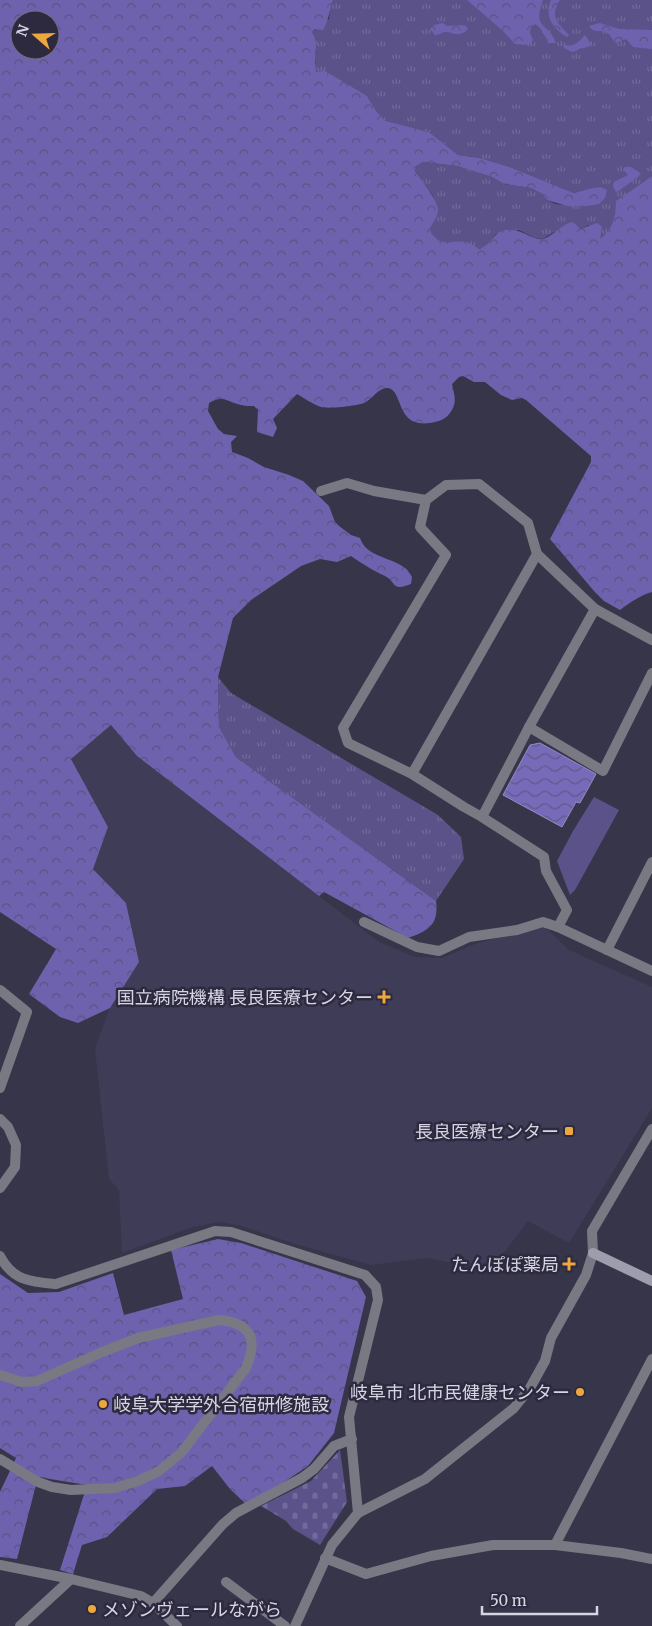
<svg xmlns="http://www.w3.org/2000/svg" width="652" height="1626" font-family="Merriweather,'Noto Sans JP',serif">
  <style>
    .built { fill: #3f3c58 }
    .grass { fill: url(#grass-tufts) }
    .forest { fill: url(#forest-crowns); fill-rule: evenodd }
    .cemetery { fill: url(#cemetery-stones) }
    .park { fill: #5b528a }
    .water { fill: url(#water-waves); stroke: #948ac5 }
    .lines { fill: none; stroke-linecap: round; stroke-linejoin: round }
    .street { stroke: #797984; stroke-width: 10 }
    .secondary { stroke: #9e9dae; stroke-width: 10 }
    .poi-dot { fill: #eea73d; stroke: #2d2a3f; stroke-width: 2 }
    .labels { text-anchor: middle; dominant-baseline: central; stroke-width: 5; stroke-linejoin: round; paint-order: stroke }
    .poi-label { font-size: 18px; fill: #d6d5e3; stroke: #2d2a3f; text-anchor: end }
  </style>
  <defs>
    <pattern id="grass-tufts" width="24" height="20" patternUnits="userSpaceOnUse" patternTransform="scale(1.25)"><rect width="24" height="20" fill="#5b528a"/><path d="M3 7l-1-3M5 7V3M7 7l1-3M15 17l-1-3M17 17v-4M19 17l1-3" fill="none" stroke="#726a9a"/></pattern>
    <pattern id="forest-crowns" width="20" height="18" patternUnits="userSpaceOnUse" patternTransform="scale(1.25)"><rect width="20" height="18" fill="#6e62af"/><path d="M2 6a3 3 0 1 1 6 0M12 15a3 3 0 1 1 6 0" fill="none" stroke="#59537f"/></pattern>
    <pattern id="cemetery-stones" width="16" height="16" patternUnits="userSpaceOnUse" patternTransform="scale(1.25)"><rect width="16" height="16" fill="#5b528a"/><path d="M2 7V4a2 2 0 0 1 4 0v3zM10 15v-3a2 2 0 0 1 4 0v3z" fill="#726a9a"/></pattern>
    <pattern id="water-waves" width="16" height="10" patternUnits="userSpaceOnUse" patternTransform="scale(1.25)"><rect width="16" height="10" fill="#776ab8"/><path d="M0 5q4-4 8 0t8 0" fill="none" stroke="#61598a"/></pattern>
  </defs>
  <rect width="100%" height="100%" fill="#37354a"/>
  <path class="built" d="M111 725 137 756 379 942 415 957 442 958 475 944 544 926 569 950 652 987V1108L569 1243 528 1221 491 1270 427 1258 371 1265 295 1244 238 1225 218 1222 190 1228 122 1253 119 1190 109 1179 95 1048 110 1008 139 962 126 903 92 869 108 827 71 759Z"/>
  <g class="grass">
    <path d="M333 0H652V176L617 201C616 217 613 231 600 240L589 225 580 229 554 232 543 239 535 238 519 230 496 234 488 246 479 249 456 242 445 244 434 238 428 230 437 215 433 196 413 168 423 162 457 166 492 177 504 184 531 188 542 194 547 200 556 204 580 207 588 189 574 193 510 167 480 158 458 155 429 132 385 122 377 112 367 96 316 72 315 55 317 41 312 32 329 19 330 9Z"/>
    <path d="M218 677 231 693 438 815 461 837 464 859 436 901 236 757 219 727Z"/>
  </g>
  <g class="forest">
    <path d="M0 0H333C329 11 329 20 323 30L315 29 312 32 317 41 315 55 316 72 325 71 367 96 377 112 385 121 429 132 458 155 480 158 510 167 574 193 588 189 601 187 607 190 605 198 599 204 580 207 567 206 547 200 542 194 531 188 504 184 492 177 457 166 423 162 413 168C419 177 437 199 438 209 439 215 432 224 429 230 444 252 450 237 468 243 472 244 476 247 479 249 493 244 493 232 506 230 522 228 533 241 543 239 554 236 561 224 573 222L580 229 597 223 602 227 600 239C613 230 616 216 616 201L652 176V592C641 595 629 603 620 610L604 601 594 591 550 539 591 462V456L526 400 522 398 512 400 501 395 485 382H474L463 376 459 377 452 384C454 395 458 402 450 413 446 419 438 422 430 423 395 428 404 391 388 388 379 387 373 398 366 402 359 406 328 409 321 407 312 404 304 398 297 394L273 419 277 428 273 437 257 432 258 410 254 406C250 406 245 406 241 405 225 402 225 394 209 403L208 411 218 429 224 434 237 436 231 442 232 452 248 458 264 467 289 475 303 481 329 506 335 522 339 526 351 535 360 538C366 557 391 557 405 568 408 570 410 574 412 577L411 584C391 592 397 582 385 576 372 570 363 564 351 556L337 562 320 559 301 566 251 600 233 618 218 677 219 727 236 757 436 901C439 925 428 931 408 938L324 892 319 896 137 756 111 725 71 759 108 827 93 869 126 903 139 962 110 1008 78 1023 60 1017 29 994 56 949 0 912ZM20 20H50V50H20Z"/>
    <path d="M467 0H543C532 30 549 22 556 43H548C544 35 543 29 535 24L531 27 530 33 533 40 529 45 515 44 502 30Z"/>
    <path d="M551 0H560C549 17 558 23 569 35L567 37C553 29 544 16 551 0Z"/>
    <path d="M443 23 447 26 460 25 466 26 468 29C459 39 453 31 444 32 441 33 438 35 435 35L430 29 434 25Z"/>
    <path d="M600 23 619 29 652 30V49L633 47 626 39 616 43C613 40 610 35 608 33 601 29 594 34 589 26Z"/>
    <path d="M585 35 591 44 590 46 572 52 564 48V45C574 47 578 43 585 35Z"/>
    <path d="M626 167H631L642 174 617 192 615 191 613 186 614 182 628 175 623 169Z"/>
    <path d="M218 1239 241 1243 357 1281 366 1297 334 1433 308 1466 248 1506 230 1489 212 1466 185 1486 157 1489 107 1537 82 1545 73 1574 60 1570 87 1485 38 1477 17 1559 0 1557V1492L16 1458 0 1448V1274L28 1293 59 1292 113 1273 124 1315 183 1299 171 1250Z"/>
  </g>
  <path class="cemetery" d="M340 1450 347 1502 320 1545 293 1529 286 1521 261 1506 311 1481Z"/>
  <path class="park" d="M594 797 619 810 575 890 570 895 557 861 573 831Z"/>
  <path class="water" d="M540 743 596 774 580 803 576 802 562 827 503 795 530 745Z"/>
  <g class="lines">
    <g class="street">
      <path d="M321 491 347 483 374 491 426 500"/>
      <path d="M537 554 595 609"/>
      <path d="M529 727 603 771 652 673"/>
      <path d="M412 774 537 554 528 523 479 484 446 485 426 500 420 527 446 555 343 728 348 743 412 774 464 807 482 817"/>
      <path d="M364 922 417 947 439 951 469 937 517 930 543 922 558 927 652 971"/>
      <path d="M558 927 567 910 546 871 544 857 482 817 529 727 595 609 652 640"/>
      <path d="M607 950 652 862"/>
      <path d="M0 990 27 1012 0 1088"/>
      <path d="M0 1119 8 1127 16 1145 15 1167 0 1188"/>
      <path d="M0 1256C13 1281 31 1282 56 1284L215 1231 231 1232 365 1275 376 1287 378 1300 349 1417 358 1513"/>
      <path d="M0 1375 22 1382 37 1381 100 1353 138 1338 219 1320C252 1323 258 1340 246 1368L181 1453 159 1471 138 1481 115 1488 71 1490 52 1487 38 1482 0 1459"/>
      <path d="M555 1545 652 1359"/>
      <path d="M325 1558 366 1574 431 1556 493 1545H555L621 1553 652 1559"/>
      <path d="M0 1565 71 1579 141 1596 153 1603 177 1626"/>
      <path d="M226 1582 285 1626"/>
      <path d="M153 1603 223 1524 236 1513 302 1478 314 1469 334 1446 352 1439"/>
      <path d="M20 1626 71 1579"/>
      <path d="M295 1626 332 1545 358 1513 425 1479 514 1408 530 1388 545 1361 551 1338 586 1275 593 1253 592 1231 652 1129"/>
    </g>
    <path class="secondary" d="M593 1253 652 1281"/>
  </g>
  <g class="poi-dot">
    <path d="M381.5 989.5h5v5h5v5h-5v5h-5v-5h-5v-5h5z"/>
    <rect x="564" y="1126" width="10" height="10" rx="2.5"/>
    <path d="M566.5 1256.5h5v5h5v5h-5v5h-5v-5h-5v-5h5z"/>
    <circle cx="580" cy="1392" r="5"/>
    <circle cx="103" cy="1404" r="5"/>
    <circle cx="92" cy="1609" r="5"/>
  </g>
  <g class="labels">
    <g class="poi-label">
      <text x="373" y="997">国立病院機構 長良医療センター</text>
      <text x="559" y="1131">長良医療センター</text>
      <text x="559" y="1264">たんぽぽ薬局</text>
      <text x="570" y="1392">岐阜市 北市民健康センター</text>
      <text x="113" y="1404" text-anchor="start">岐阜大学学外合宿研修施設</text>
      <text x="102" y="1609" text-anchor="start">メゾンヴェールながら</text>
    </g>
  </g>
  <g transform="translate(35 35) rotate(290)"><circle r="24" fill="#2d2a3f" stroke="#716e81"/>
  <path d="M0-4L9 19L0 12L-9 19Z" fill="#eea73d"/>
  <text y="-8" font-size="14" font-weight="bold" text-anchor="middle" fill="#d6d5e3">N</text>
  </g>
  <path d="M482 1606v8h115v-8" fill="none" stroke="#d6d5e3" stroke-width="2.5"/>
  <text x="490" y="1606" font-size="15" fill="#d6d5e3" stroke="#2d2a3f" stroke-width="4" paint-order="stroke">50 m</text>
</svg>
